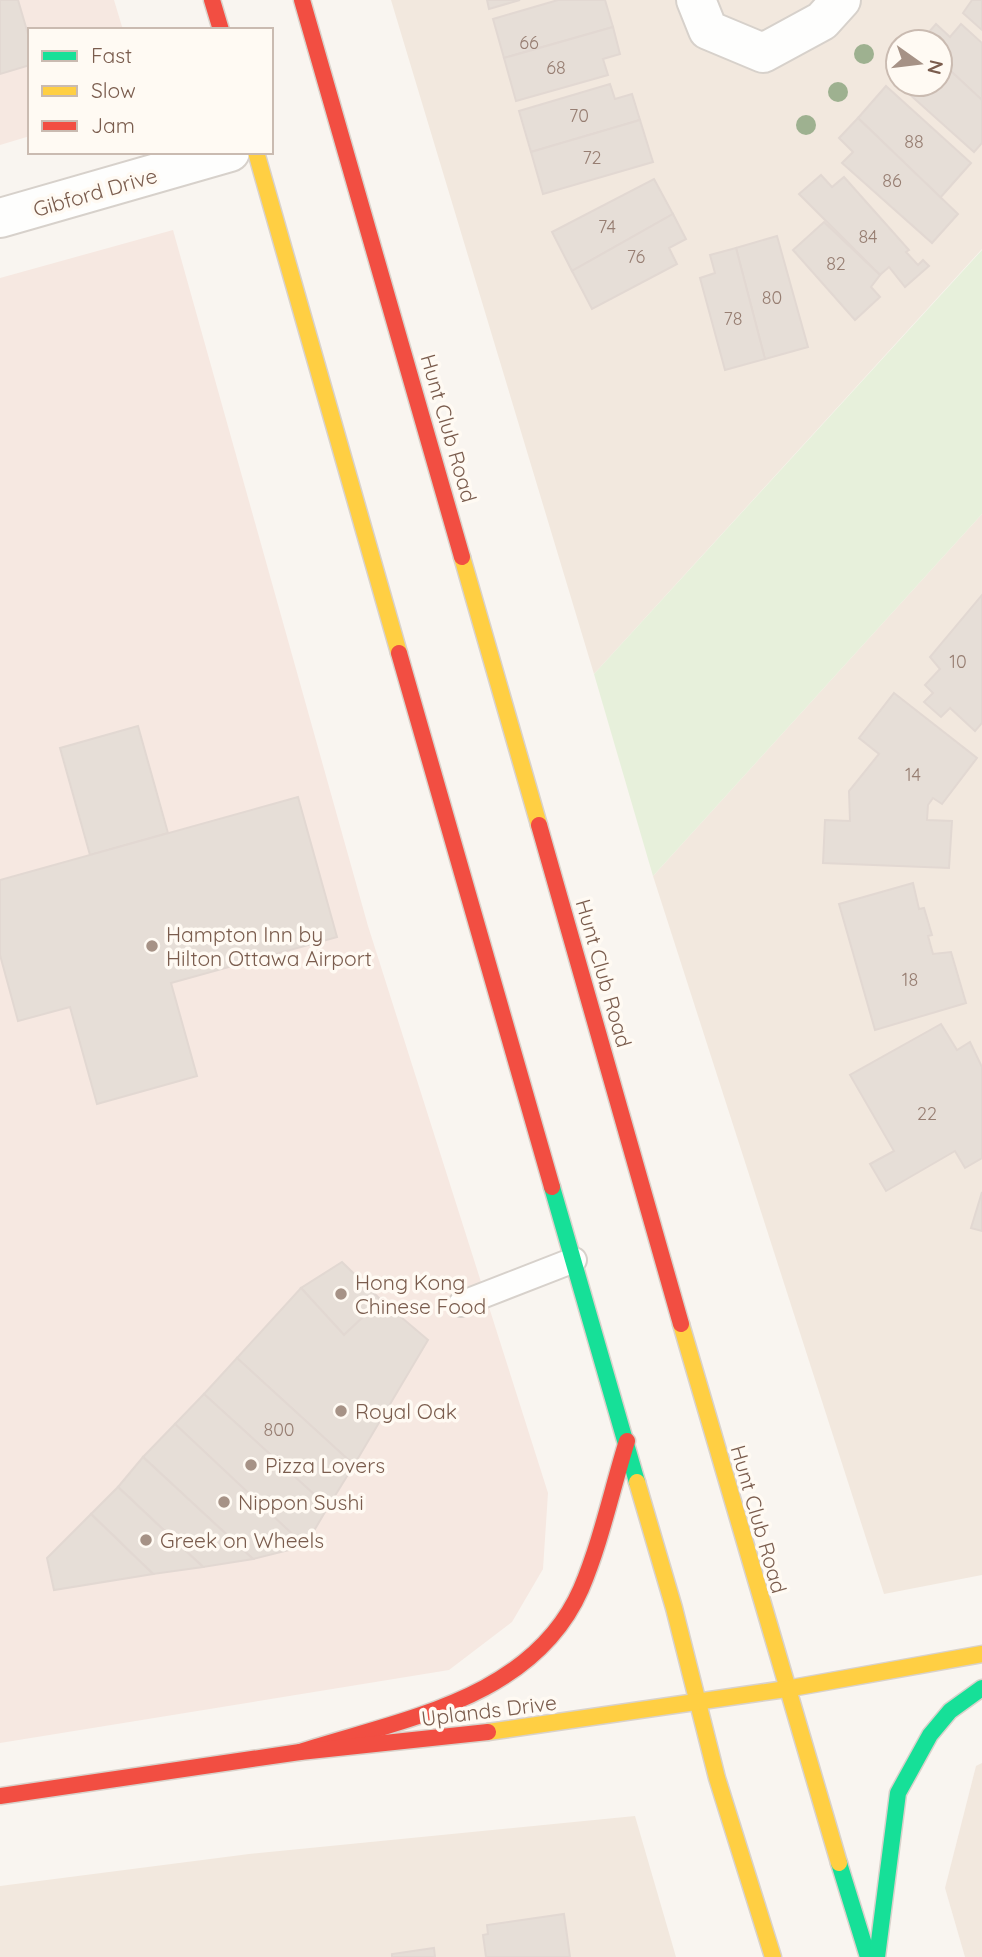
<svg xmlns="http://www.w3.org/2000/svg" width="982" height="1957" font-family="Quicksand,sans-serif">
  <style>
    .residential { fill: #f2e8de; fill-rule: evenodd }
    .commercial { fill: #f6e8e1 }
    .green { fill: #e7f0db }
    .building { fill: #e6ded7; stroke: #e2d8d2; stroke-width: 2 }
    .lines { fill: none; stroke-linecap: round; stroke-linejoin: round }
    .lane-casing { stroke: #d7d1cb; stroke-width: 28 }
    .street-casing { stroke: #d7d1cb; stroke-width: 42 }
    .fast-casing { stroke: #d9d2cb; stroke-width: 19 }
    .slow-casing { stroke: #d9d2cb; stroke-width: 19 }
    .jam-casing { stroke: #d9d2cb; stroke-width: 19 }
    .lane { stroke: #fefefd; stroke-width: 24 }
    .street { stroke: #fefefd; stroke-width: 38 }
    .fast { stroke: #16e098; stroke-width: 16 }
    .slow { stroke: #ffcf43; stroke-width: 16 }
    .jam { stroke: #f24e42; stroke-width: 16 }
    .tree { fill: #9eb190 }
    .poi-dot { fill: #a69286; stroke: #fffaf3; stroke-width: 2.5 }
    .labels { text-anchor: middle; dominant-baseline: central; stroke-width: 7; stroke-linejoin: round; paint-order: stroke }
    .number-label { font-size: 18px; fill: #977e72 }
    .street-label { font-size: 21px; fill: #7a5c4d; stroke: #fffaf3 }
    .poi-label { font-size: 21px; fill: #7a5c4d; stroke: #fffaf3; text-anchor: start }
  </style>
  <rect width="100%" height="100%" fill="#f9f5f0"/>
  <g class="residential">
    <path d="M391 0H982V249L594 674ZM898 42H940V84H898Z"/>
    <path d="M982 514V1575L884 1594 653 876Z"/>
    <path d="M982 1763V1957H965L945 1888 976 1766Z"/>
    <path d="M635 1816 676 1957H0V1886L249 1854Z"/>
  </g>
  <g class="commercial">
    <path d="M0 0H114L123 30H30V136L0 145Z"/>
    <path d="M173 230 368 926 548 1493 543 1569 512 1622 449 1670 0 1743V278Z"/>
  </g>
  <path class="green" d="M982 250V514L653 876 594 674Z"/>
  <g class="building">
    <path d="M0 0H18L30 41V65L0 74Z"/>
    <path d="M487 0H520L489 9Z"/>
    <path d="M558 0H605L613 27 504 58 493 19Z"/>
    <path d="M972 0H982V30L963 13Z"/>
    <path d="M936 24 950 37 961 24 982 43V100L940 61V42H920Z"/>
    <path d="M613 27 620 54 603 59 608 75 516 101 504 58Z"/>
    <path d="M940 61 982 100V143L974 152 898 84H940Z"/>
    <path d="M610 84 615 99 632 94 640 120 531 152 519 111Z"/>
    <path d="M886 86 971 163 940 198 858 118Z"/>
    <path d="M858 118 958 214 932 243 842 163 853 152 839 138Z"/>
    <path d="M640 120 653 162 543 194 531 152Z"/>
    <path d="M821 175 832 187 844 177 909 250 906 252 918 265 923 260 929 266 905 287 889 267 880 275 799 194Z"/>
    <path d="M654 179 673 214 572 271 552 232Z"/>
    <path d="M673 214 686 239 669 248 677 264 592 309 572 271Z"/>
    <path d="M824 222 880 275 871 287 880 297 855 320 793 250Z"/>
    <path d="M777 236 808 347 765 359 736 248Z"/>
    <path d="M736 248 765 359 725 370 700 278 715 273 710 255Z"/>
    <path d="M982 595V723L975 731 950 708 941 717 924 702 933 693 925 685 940 669 930 657Z"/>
    <path d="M894 693 977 758 942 804 933 798 928 805 927 820 952 821 949 868 823 863 825 820 850 821 849 791 879 754 859 738Z"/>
    <path d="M138 726 168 833 90 855 60 748Z"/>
    <path d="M298 797 337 937 171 983 197 1076 97 1104 70 1007 18 1021 0 955V880Z"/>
    <path d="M913 883 919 909 924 908 932 935 928 936 933 954 951 952 966 1003 875 1030 839 904Z"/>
    <path d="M941 1024 957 1050 970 1042 982 1067V1158L965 1168 955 1151 886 1191 870 1164 894 1151 850 1075Z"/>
    <path d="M982 1192V1231L971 1228Z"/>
    <path d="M342 1262 381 1300 344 1335 301 1288Z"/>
    <path d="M301 1288 344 1335 381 1300 428 1340 354 1465 237 1358Z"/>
    <path d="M237 1358 354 1465 328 1507 204 1394Z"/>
    <path d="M204 1394 328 1507 305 1546 175 1424Z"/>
    <path d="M175 1424 305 1546 253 1559 143 1457Z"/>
    <path d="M143 1457 253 1559 203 1567 118 1487Z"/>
    <path d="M118 1487 203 1567 153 1574 91 1514Z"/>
    <path d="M91 1514 153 1574 54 1590 47 1558Z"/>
    <path d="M564 1914 570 1957H486L483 1935 488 1934 487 1925Z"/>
    <path d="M434 1948 435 1957H392V1954Z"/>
  </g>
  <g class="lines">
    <g class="lane-casing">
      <path id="lane" d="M461 1304 574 1260"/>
    </g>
    <g class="street-casing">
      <g id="street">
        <path d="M696 0 708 30 763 53 822 21 841 0"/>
        <path d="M0 218 230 152"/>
      </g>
    </g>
    <g class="fast-casing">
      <g id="fast">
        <path d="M552 1187 637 1482"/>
        <path d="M839 1863 868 1957"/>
        <path d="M877 1957 898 1793 930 1735 950 1711 982 1688"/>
      </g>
    </g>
    <g class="slow-casing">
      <g id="slow">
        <path d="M256 152 399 653"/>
        <path d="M462 557 539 825"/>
        <path d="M681 1324 839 1863"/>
        <path d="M637 1482 674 1608 717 1778 773 1957"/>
        <path d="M488 1732 786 1689 982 1654"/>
      </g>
    </g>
    <g class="jam-casing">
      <g id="jam">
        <path d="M212 0 221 30"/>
        <path d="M302 0 462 557"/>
        <path d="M399 653 552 1187"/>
        <path d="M539 825 681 1324"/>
        <path d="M300 1752C402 1719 533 1699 581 1589 601 1542 612 1489 627 1441"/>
        <path d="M0 1796 300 1752 488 1732"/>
      </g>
    </g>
    <use href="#lane" class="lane"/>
    <use href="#street" class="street"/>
    <use href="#fast" class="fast"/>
    <use href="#slow" class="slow"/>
    <use href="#jam" class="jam"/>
  </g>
  <g class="tree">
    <circle cx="864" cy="54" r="10"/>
    <circle cx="838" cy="92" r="10"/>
    <circle cx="806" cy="125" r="10"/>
  </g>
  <g class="poi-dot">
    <circle cx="152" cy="946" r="7"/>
    <circle cx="341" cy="1294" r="7"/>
    <circle cx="341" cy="1411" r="7"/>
    <circle cx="251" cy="1465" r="7"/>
    <circle cx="224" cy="1502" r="7"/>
    <circle cx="146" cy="1540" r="7"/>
  </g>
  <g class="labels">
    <g class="number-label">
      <text x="529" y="42">66</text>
      <text x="556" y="67">68</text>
      <text x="579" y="115">70</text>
      <text x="914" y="141">88</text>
      <text x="592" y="157">72</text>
      <text x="892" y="180">86</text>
      <text x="607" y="226">74</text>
      <text x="868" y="236">84</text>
      <text x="636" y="256">76</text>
      <text x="836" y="263">82</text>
      <text x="772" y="297">80</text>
      <text x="733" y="318">78</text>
      <text x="958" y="661">10</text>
      <text x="913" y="774">14</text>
      <text x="910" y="979">18</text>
      <text x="927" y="1113">22</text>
      <text x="279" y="1429">800</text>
    </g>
    <g class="street-label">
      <text transform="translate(95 192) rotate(-16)">Gibford Drive</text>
      <text transform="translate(449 428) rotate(74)">Hunt Club Road</text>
      <text transform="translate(604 973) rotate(74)">Hunt Club Road</text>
      <text transform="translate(759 1519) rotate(74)">Hunt Club Road</text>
      <text transform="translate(489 1710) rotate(-7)">Uplands Drive</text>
    </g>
    <g class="poi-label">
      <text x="166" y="934">Hampton Inn by<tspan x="166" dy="24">Hilton Ottawa Airport</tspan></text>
      <text x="355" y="1282">Hong Kong<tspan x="355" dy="24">Chinese Food</tspan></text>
      <text x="355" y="1411">Royal Oak</text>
      <text x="265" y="1465">Pizza Lovers</text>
      <text x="238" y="1502">Nippon Sushi</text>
      <text x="160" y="1540">Greek on Wheels</text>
    </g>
  </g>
  <rect x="28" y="28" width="245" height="126" fill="#fffaf3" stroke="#cabbb1" stroke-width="2"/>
  <rect x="42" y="51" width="35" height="10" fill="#16e098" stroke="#cabbb1" stroke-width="2"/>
  <text x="91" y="63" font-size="21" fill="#7a5c4d">Fast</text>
  <rect x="42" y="86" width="35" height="10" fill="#ffcf43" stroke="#cabbb1" stroke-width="2"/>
  <text x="91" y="98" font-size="21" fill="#7a5c4d">Slow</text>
  <rect x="42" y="121" width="35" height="10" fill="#f24e42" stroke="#cabbb1" stroke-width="2"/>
  <text x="91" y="133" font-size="21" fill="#7a5c4d">Jam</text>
  <g transform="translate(919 63) rotate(104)"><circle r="33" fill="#fffaf3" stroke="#cabbb1" stroke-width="2"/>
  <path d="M0-5L12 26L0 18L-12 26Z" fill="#a69286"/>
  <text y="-10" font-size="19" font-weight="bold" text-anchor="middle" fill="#7a5c4d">N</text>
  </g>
</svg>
